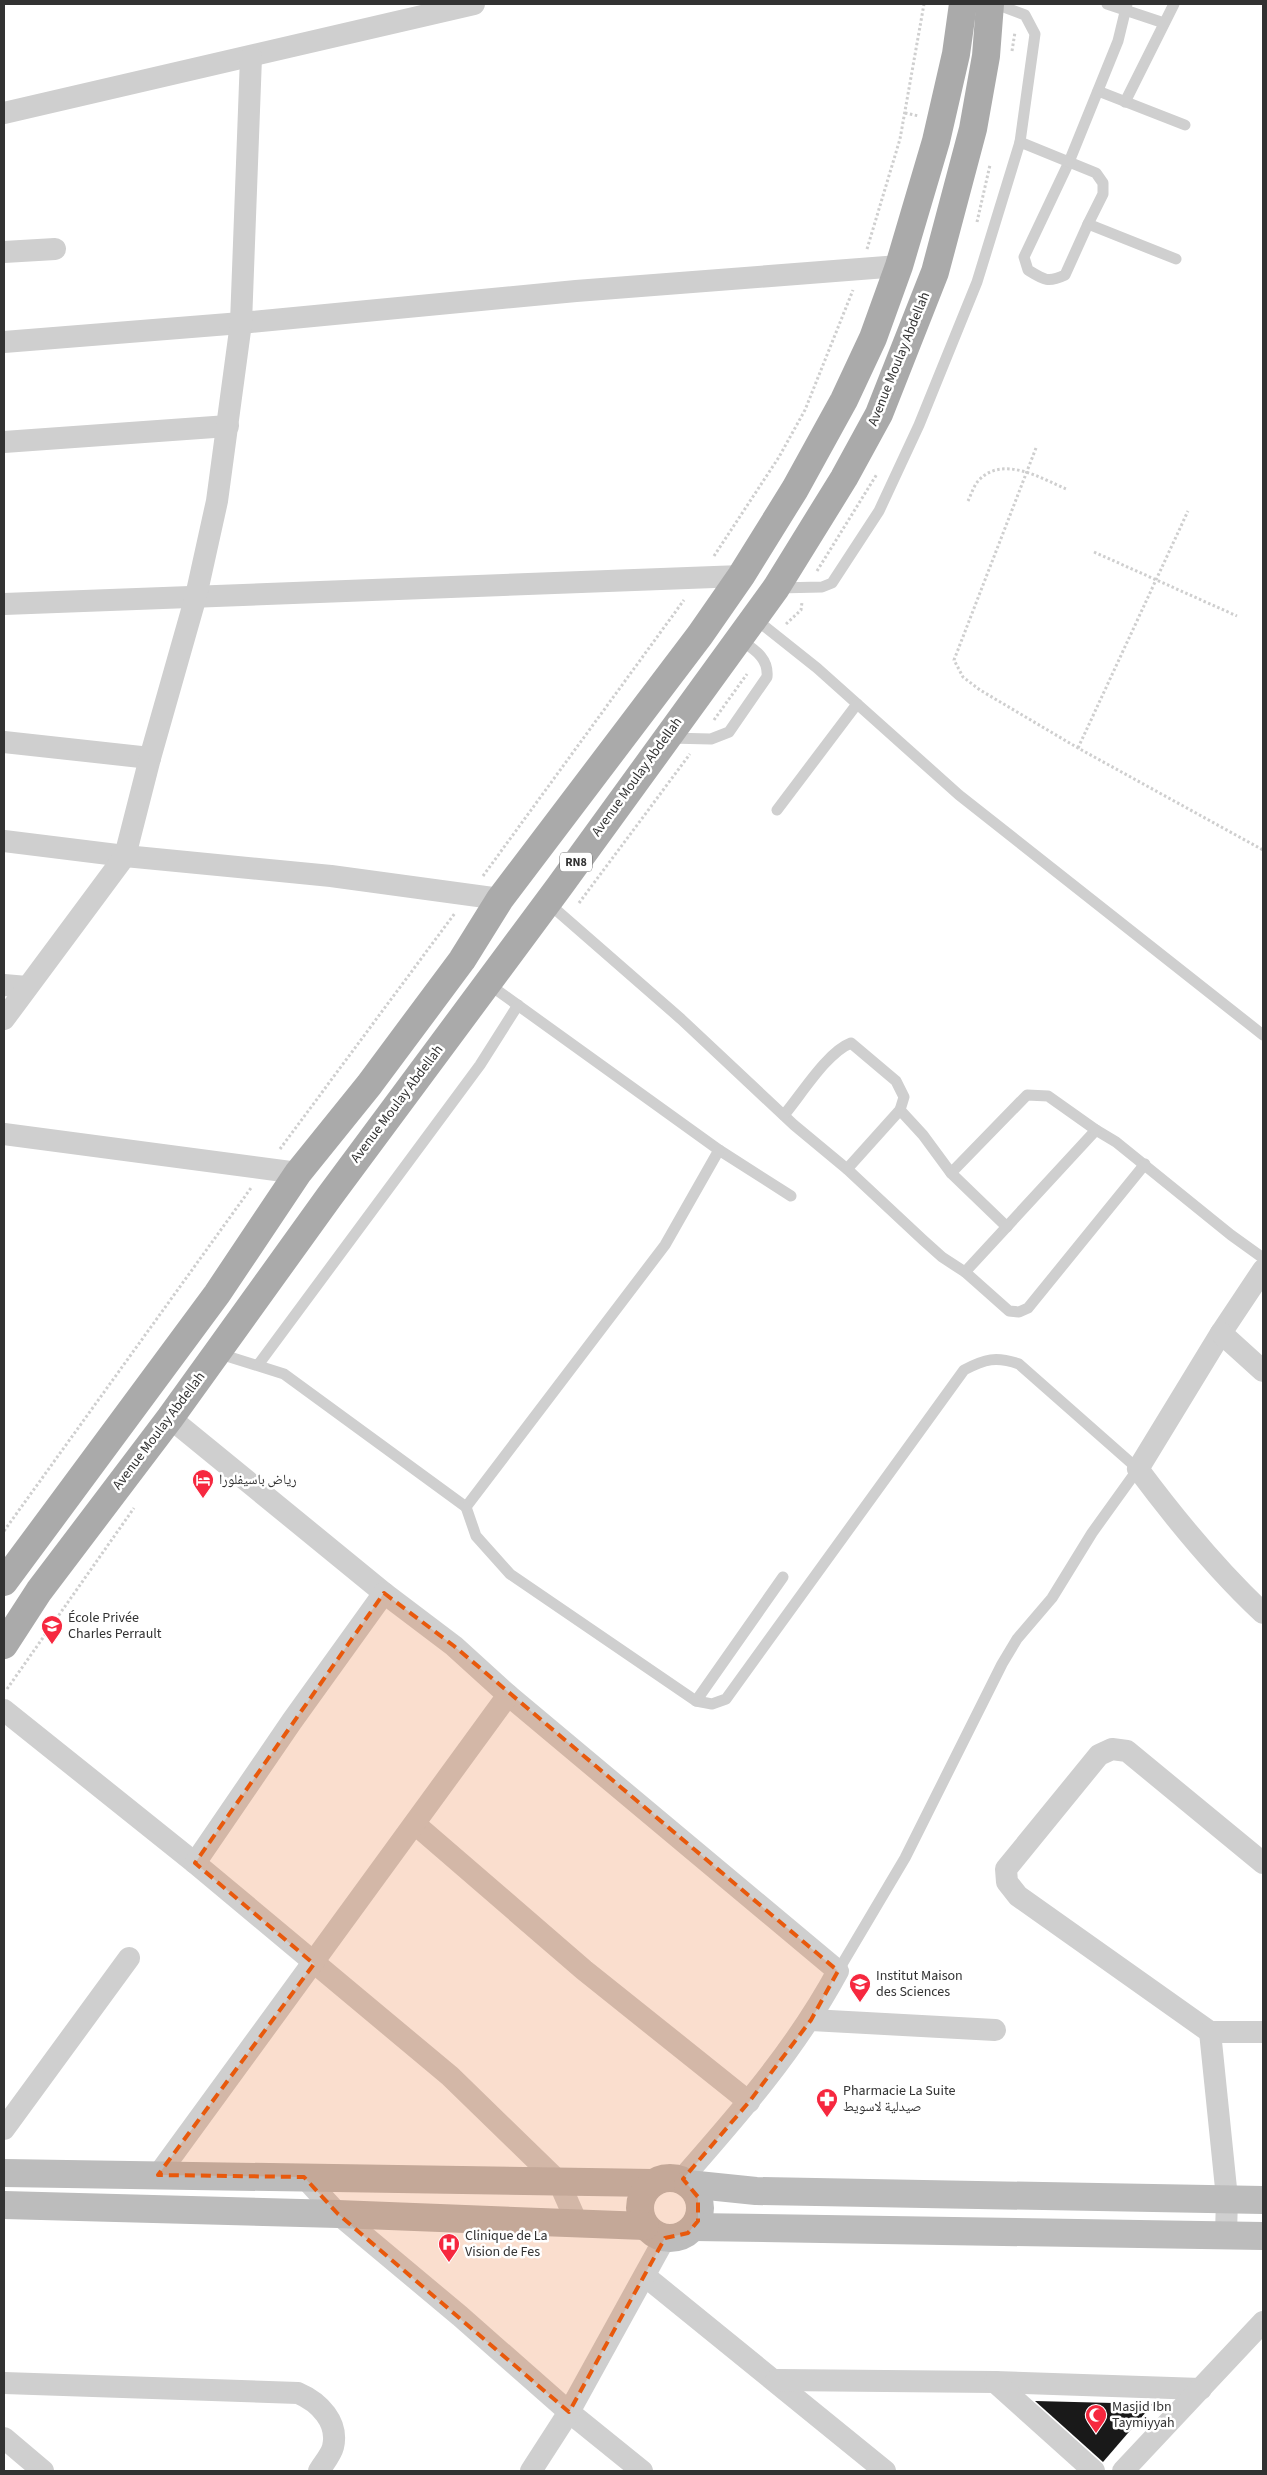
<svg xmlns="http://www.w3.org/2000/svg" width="1267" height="2475" font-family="'Source Sans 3','Noto Naskh Arabic',sans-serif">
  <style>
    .building { fill: #191919 }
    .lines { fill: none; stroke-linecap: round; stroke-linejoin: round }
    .path { stroke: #cfcfcf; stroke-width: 3; stroke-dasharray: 2.5 2.5; stroke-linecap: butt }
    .lane { stroke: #cfcfcf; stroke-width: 11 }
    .street { stroke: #cfcfcf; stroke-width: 22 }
    .secondary { stroke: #bcbcbc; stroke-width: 28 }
    .primary { stroke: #aaa; stroke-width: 28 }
    .marked { fill: #e8590c; fill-opacity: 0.2; stroke: #e8590c; stroke-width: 4; stroke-dasharray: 10 6; stroke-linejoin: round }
    .labels { text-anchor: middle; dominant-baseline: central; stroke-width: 5; stroke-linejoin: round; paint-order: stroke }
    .shield { fill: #fff; stroke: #707070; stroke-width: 1 }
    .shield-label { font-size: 12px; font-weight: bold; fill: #323232 }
    .street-label { font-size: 14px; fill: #323232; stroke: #fff }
    .poi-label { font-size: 14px; fill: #323232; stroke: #fff; text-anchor: start }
  </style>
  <rect width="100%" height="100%" fill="#fff"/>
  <path class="building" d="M1035 2401 1153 2404 1103 2462Z"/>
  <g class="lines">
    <g class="path">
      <path d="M1012 51 1015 32"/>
      <path d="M905 113 919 116"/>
      <path d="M977 222 990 165"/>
      <path d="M867 249 900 139 924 4"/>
      <path d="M1036 448 954 660 963 677 980 690 1078 748 1263 850"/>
      <path d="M968 501C971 495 974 485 979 480 1003 455 1041 478 1066 489"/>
      <path d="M1094 552 1237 616"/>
      <path d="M714 556 779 457 805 410 853 290"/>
      <path d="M817 571 877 474"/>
      <path d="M786 624 801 610 802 602"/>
      <path d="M714 720 747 674"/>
      <path d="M1078 748 1188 511"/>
      <path d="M483 876 684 600"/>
      <path d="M579 903 690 754"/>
      <path d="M280 1149 455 913"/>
      <path d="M4 1531 251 1188"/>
      <path d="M7 1689 134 1508"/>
    </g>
    <g class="lane">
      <path d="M996 4 1025 15 1035 34 1020 142"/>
      <path d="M1107 4 1164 23"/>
      <path d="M1098 91 1185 125"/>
      <path d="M1125 102 1174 4"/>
      <path d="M1088 224 1065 275C1048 283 1044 280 1028 270L1024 257 1069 162 1118 41 1127 4"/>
      <path d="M777 588 822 587 832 583 879 511 919 425 977 282 1020 142 1096 173 1103 183V194L1088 224 1176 259"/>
      <path d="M754 618 817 668 959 795 1263 1035"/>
      <path d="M669 738 711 739 729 732 767 677C769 657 753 649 739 639"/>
      <path d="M777 810 857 704"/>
      <path d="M547 902 681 1019 794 1125 847 1169 923 1240 942 1257 965 1272 1096 1130 1116 1142 1231 1235 1263 1258"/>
      <path d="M784 1115C801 1095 827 1052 851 1043L896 1081 904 1097 900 1110 923 1135 951 1173 1027 1095 1048 1096 1096 1130"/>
      <path d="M719 1150 791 1196"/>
      <path d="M847 1169 900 1110"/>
      <path d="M951 1173 1007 1227"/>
      <path d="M965 1272 1009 1311 1019 1312 1028 1308 1145 1164"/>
      <path d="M217 1353 284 1374 466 1507 665 1245 719 1150 487 983"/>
      <path d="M258 1365 480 1065 518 1005"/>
      <path d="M466 1507 476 1536 510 1574 696 1701 712 1704 726 1699 964 1370C985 1359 996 1356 1019 1364L1138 1469 1092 1533 1052 1598 1017 1639 1002 1664 905 1858 838 1971"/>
      <path d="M696 1701 783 1577"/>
    </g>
    <g class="street">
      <path d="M4 113 474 4"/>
      <path d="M4 252 55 249"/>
      <path d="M4 342 241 323 576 291 899 266"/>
      <path d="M4 442 228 426"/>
      <path d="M4 604 741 576"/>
      <path d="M4 742 150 758"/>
      <path d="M4 841 125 856 331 876 500 899"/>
      <path d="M4 985 27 987"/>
      <path d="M4 1019 125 856 150 758 196 596 217 501 241 323 251 57"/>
      <path d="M4 1134 298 1173"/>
      <path d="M1263 1270 1221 1333 1138 1469C1176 1520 1217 1570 1263 1613"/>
      <path d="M1221 1333 1263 1371"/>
      <path d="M170 1418 384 1593 454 1646 508 1695 838 1971C796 2049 739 2114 681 2180"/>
      <path d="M4 1710 195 1863 450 2076 559 2182 577 2223"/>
      <path d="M415 1824 584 1970 749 2102"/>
      <path d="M195 1863 292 1721 384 1593"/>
      <path d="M1263 1863 1127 1751 1112 1749 1099 1755 1006 1869 1007 1882 1018 1896 1210 2032H1263"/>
      <path d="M811 2020 995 2030"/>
      <path d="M1210 2032 1227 2198 1226 2234"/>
      <path d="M4 2129 129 1958"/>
      <path d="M158 2175 508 1695"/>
      <path d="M304 2177 338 2214 460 2316 569 2412 642 2471"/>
      <path d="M645 2276 885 2471"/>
      <path d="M776 2380 995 2382 1201 2389"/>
      <path d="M995 2382 1094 2471"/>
      <path d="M4 2383 298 2393C319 2402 339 2422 333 2447 331 2455 323 2464 319 2471"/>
      <path d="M4 2438 43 2471"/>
      <path d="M531 2471 569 2412 665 2238"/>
      <path d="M1123 2471 1263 2322"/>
    </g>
    <g class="secondary">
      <path d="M4 2173 653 2183"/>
      <circle cx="670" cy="2208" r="30"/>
      <path d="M688 2184 756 2191 1263 2200"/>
      <path d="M4 2205 338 2214 645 2226"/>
      <path d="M694 2227 1263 2236"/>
    </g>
    <g class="primary">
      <path d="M4 1582 217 1294 298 1173 369 1085 462 960 500 899 700 635 741 576 795 489 844 400 873 338 899 266 936 141 956 54 963 4"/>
      <path d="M4 1645 39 1591 170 1418 329 1197 559 887 776 588 844 478 879 414 935 272 973 129 986 56 990 4"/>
    </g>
  </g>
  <path class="marked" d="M384 1593 454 1646 838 1971 811 2020 749 2102 683 2179 698 2197V2221L688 2233 665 2238 569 2412 338 2214 304 2177 158 2175 314 1964 195 1863Z"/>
  <defs>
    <g id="hotel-pin" transform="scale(1.125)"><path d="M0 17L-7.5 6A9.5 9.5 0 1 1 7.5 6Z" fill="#f6283f" stroke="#fff"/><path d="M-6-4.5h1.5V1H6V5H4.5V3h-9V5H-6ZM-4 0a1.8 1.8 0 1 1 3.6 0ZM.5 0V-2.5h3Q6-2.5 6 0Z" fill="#fff"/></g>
    <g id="school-pin" transform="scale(1.125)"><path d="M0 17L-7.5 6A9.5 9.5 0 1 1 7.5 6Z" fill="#f6283f" stroke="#fff"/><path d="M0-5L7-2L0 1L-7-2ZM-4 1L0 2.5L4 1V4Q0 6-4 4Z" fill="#fff"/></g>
    <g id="pharmacy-pin" transform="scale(1.125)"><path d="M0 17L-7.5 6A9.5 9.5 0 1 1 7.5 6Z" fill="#f6283f" stroke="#fff"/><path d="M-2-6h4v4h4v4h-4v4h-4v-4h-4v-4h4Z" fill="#fff"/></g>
    <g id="hospital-pin" transform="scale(1.125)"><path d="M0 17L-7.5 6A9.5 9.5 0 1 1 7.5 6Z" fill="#f6283f" stroke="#fff"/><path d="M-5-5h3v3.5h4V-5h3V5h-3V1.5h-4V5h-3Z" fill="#fff"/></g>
    <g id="mosque-pin" transform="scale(1.125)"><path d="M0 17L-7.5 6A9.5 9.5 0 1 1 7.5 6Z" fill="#f6283f" stroke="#fff"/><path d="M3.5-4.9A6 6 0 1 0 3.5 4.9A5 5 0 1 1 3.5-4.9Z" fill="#fff"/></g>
  </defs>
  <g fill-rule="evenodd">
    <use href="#hotel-pin" x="203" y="1480"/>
    <use href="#school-pin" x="52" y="1626"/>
    <use href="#school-pin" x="860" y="1984"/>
    <use href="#pharmacy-pin" x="827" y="2099"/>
    <use href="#hospital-pin" x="449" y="2244"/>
    <use href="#mosque-pin" x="1096" y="2415"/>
  </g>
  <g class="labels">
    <rect class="shield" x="560" y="852.5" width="32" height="19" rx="4"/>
    <g class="shield-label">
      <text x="576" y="862">RN8</text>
    </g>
    <g class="street-label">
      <text transform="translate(899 359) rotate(-68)">Avenue Moulay Abdellah</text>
      <text transform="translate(637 777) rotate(-54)">Avenue Moulay Abdellah</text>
      <text transform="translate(397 1104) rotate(-53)">Avenue Moulay Abdellah</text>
      <text transform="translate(159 1431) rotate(-53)">Avenue Moulay Abdellah</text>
    </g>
    <g class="poi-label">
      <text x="219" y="1480">رياض باسيفلورا</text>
      <text x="68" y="1618">École Privée<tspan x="68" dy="16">Charles Perrault</tspan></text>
      <text x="876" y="1976">Institut Maison<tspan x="876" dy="16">des Sciences</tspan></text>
      <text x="843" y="2091">Pharmacie La Suite<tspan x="843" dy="16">صيدلية لاسويط</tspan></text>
      <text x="465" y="2236">Clinique de La<tspan x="465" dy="16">Vision de Fes</tspan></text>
      <text x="1112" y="2407">Masjid Ibn<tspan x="1112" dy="16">Taymiyyah</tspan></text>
    </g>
  </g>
  <rect width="1267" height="2475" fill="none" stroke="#323232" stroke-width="10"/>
</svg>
